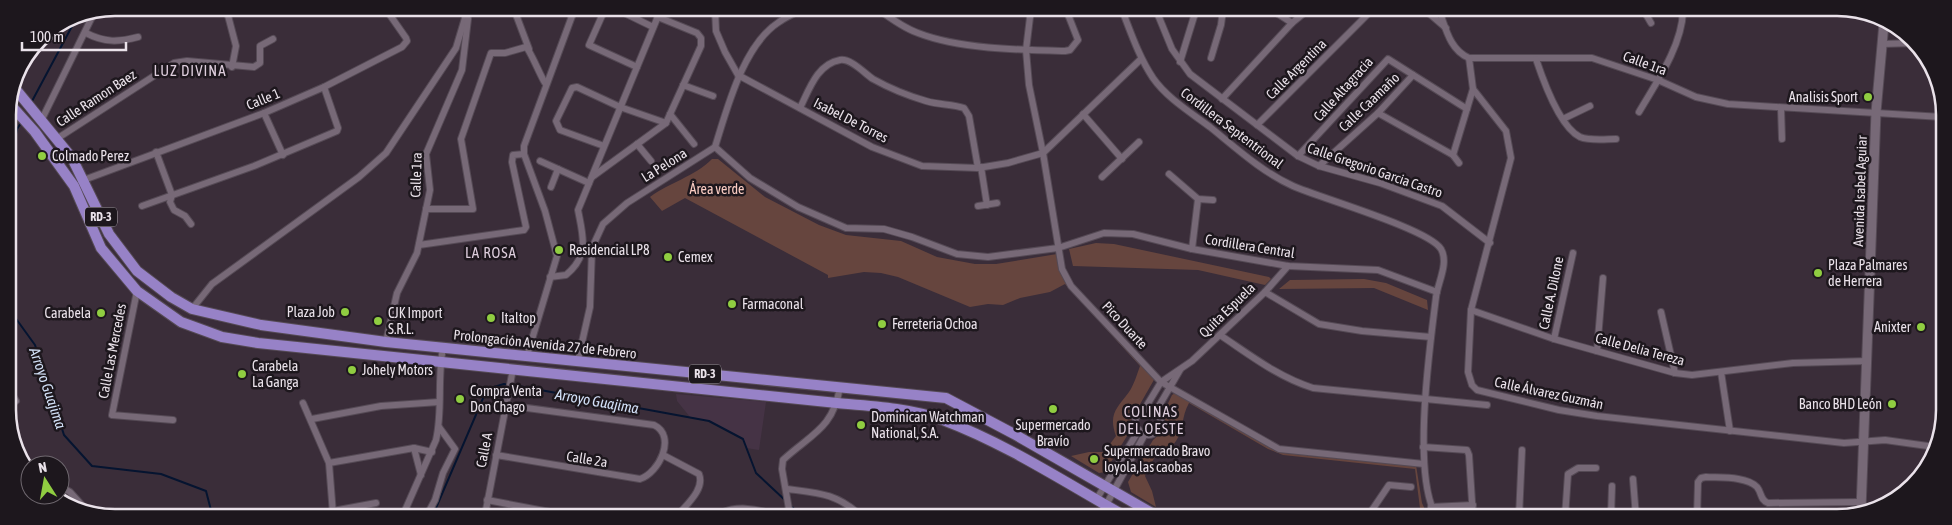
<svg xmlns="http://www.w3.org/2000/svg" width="1952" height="525" font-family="'Asap Condensed',sans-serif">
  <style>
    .built { fill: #453345 }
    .green { fill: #66453e }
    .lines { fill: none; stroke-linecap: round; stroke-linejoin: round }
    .stream { stroke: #051430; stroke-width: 2 }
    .minor-casing { stroke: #554a55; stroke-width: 8 }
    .secondary-casing { stroke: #554a55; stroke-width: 11 }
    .primary-casing { stroke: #554a55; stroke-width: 12 }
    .minor { stroke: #776977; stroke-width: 6 }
    .secondary { stroke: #776977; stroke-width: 9 }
    .primary { stroke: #9782c7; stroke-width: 10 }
    .poi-dot { fill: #90cd41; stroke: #1d171d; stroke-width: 2 }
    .labels { text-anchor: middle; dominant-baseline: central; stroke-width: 5; stroke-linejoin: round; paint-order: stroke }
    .shield { fill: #1d171d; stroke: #aca5ac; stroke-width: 1 }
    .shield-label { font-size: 12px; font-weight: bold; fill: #eae2ea }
    .street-label { font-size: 14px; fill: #eae2ea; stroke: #1d171d }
    .poi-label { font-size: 14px; fill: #eae2ea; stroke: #1d171d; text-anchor: start }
    .park-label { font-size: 14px; fill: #fbcdc3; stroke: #1d171d }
    .neighbourhood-label { font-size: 15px; letter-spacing: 1px; fill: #ddcddc; stroke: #1d171d }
    .water-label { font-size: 15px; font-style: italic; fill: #d2e0f7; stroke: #1d171d }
    .rim { fill: none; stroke: #eae2ea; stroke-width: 2.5 }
  </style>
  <rect width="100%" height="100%" fill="#3a2d39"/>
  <path class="built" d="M676 394 766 402 759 450 746 448 742 438 709 421 690 417 677 401Z"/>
  <g class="green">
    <path d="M712 159H718L765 197 819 225 846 235 901 241 937 257 975 264H996L1057 254 1064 276 1155 378 1139 406 1132 413 1130 431 1105 472 1099 473 1071 456 1089 452H1104L1116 436C1108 414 1117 408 1129 392 1134 385 1137 374 1140 366L1065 284 1050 292 1020 298 1003 305 988 304 970 307 898 277 881 273 864 272 828 278V275L685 198 662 211 650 197C670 182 694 177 712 159Z"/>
    <path d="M1096 243 1114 244 1269 277 1271 279 1265 285 1198 270 1073 266 1069 249Z"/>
    <path d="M1364 279 1386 283 1427 300 1428 310 1374 288 1279 289 1290 280Z"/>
    <path d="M1175 393 1268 445 1310 456 1416 465 1422 503 1428 516H1421L1415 469 1283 455 1268 449 1189 403C1181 417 1184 430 1176 441 1171 449 1163 450 1157 455 1152 460 1148 470 1145 476L1152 491 1156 507 1131 492 1128 482 1153 440 1164 430 1165 422 1163 414 1172 395Z"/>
  </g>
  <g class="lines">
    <g class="stream">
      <path d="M31 103 78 15"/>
      <path d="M8 172 17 129 21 123"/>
      <path d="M9 309 35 345 64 435 92 466 161 474 206 491 212 514"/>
      <path d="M513 385 709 421 743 439 756 473 786 501"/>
      <path d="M791 506 800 515"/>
      <path d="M433 515 487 389 504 384 508 385"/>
    </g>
    <g class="minor-casing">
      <g id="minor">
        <path d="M226 8 236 46 232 67"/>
        <path d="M605 9 589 45 637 67"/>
        <path d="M616 9 653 27"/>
        <path d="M715 9 716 31 725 52 738 75 872 147 922 166 978 168 1008 163 1043 153 1141 59"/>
        <path d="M878 9C890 18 904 28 918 33 959 49 1020 50 1065 51L1070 50 1078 40 1067 12"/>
        <path d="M1031 9 1026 50 1029 85 1043 153 1062 269 1071 286 1161 382 1279 449 1424 464"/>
        <path d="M1122 10C1131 33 1139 57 1153 78 1167 98 1190 112 1210 127 1236 148 1262 172 1293 186 1320 198 1429 229 1441 249 1449 263 1438 282 1436 297 1430 346 1411 477 1437 517"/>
        <path d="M1156 10 1172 49 1190 74 1298 156 1319 166 1380 183 1442 206 1490 243"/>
        <path d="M1272 10 1292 23"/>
        <path d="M1425 10 1446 28"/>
        <path d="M1439 10C1446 29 1450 50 1469 58H1592L1658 80 1696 97 1728 104 1942 117"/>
        <path d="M1644 11 1651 23"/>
        <path d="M515 12 529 49"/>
        <path d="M86 33C105 43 119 42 138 37"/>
        <path d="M1881 44 1917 43"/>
        <path d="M1211 58 1221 25 1223 10"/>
        <path d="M1536 59C1543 80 1560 127 1580 137 1590 141 1606 139 1616 139"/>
        <path d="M1180 62 1196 10"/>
        <path d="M683 85 713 96"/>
        <path d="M1473 89 1506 131 1511 158 1471 310 1468 372 1472 385 1477 390 1559 410 1597 416 1844 443 1885 440 1935 447"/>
        <path d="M1222 99 1292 23 1308 10"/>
        <path d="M800 108C809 90 817 64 840 60 851 58 865 74 873 79 889 88 909 96 926 101 939 105 952 104 964 108L969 116 978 168"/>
        <path d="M1781 108 1782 139"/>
        <path d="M1639 112C1656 83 1682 46 1683 11"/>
        <path d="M264 113 283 155"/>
        <path d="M1378 113 1453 155 1473 89 1469 58"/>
        <path d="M670 114 694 144"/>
        <path d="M1083 114 1122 159"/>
        <path d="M42 119 95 11"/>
        <path d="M1563 119 1590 106"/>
        <path d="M1257 125 1372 10"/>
        <path d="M58 138 174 63 187 61 254 67 260 63V46L273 39"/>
        <path d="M637 144 651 161"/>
        <path d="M604 146 560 130 556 121 572 88 577 87 620 107 666 123"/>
        <path d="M715 147 750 178 798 207 846 228 884 229 912 237 957 254 988 257 1058 248 1104 233 1133 234 1192 249 1288 266 1378 270 1437 292"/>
        <path d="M156 152 172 195 170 202 174 210 185 216 191 224"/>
        <path d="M1453 155 1459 163"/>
        <path d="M1298 156 1388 59 1467 109"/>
        <path d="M540 161 589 183"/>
        <path d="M1319 166 1378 113 1413 75"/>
        <path d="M981 167 987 205"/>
        <path d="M1169 174 1198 199 1213 200"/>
        <path d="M592 177 666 123 701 46V38L697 33 658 17"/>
        <path d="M1102 177 1139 142"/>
        <path d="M81 181 264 113 324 87 402 47 407 41 406 38 385 8"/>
        <path d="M551 187 558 169"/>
        <path d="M142 206 254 166 337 131 338 128 324 87"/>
        <path d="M978 206 997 203"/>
        <path d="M426 209H473L461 139 491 53H505L526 47C530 50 540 75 545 83"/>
        <path d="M419 245 524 230 526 227 512 162 513 155 524 154"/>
        <path d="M1192 249 1198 199"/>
        <path d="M550 277 566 275C590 255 583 237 578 210L661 9"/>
        <path d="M137 291 112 415 173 420"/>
        <path d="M1265 292 1319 324 1362 331 1431 337"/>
        <path d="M192 309 212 284 359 177 386 153 456 48 468 8"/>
        <path d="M1471 310 1554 339 1675 373 1692 375 1793 363 1868 361"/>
        <path d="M1661 312 1675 373"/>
        <path d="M1220 335C1250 355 1278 377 1313 388L1487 405"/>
        <path d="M1554 339 1573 253"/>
        <path d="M386 342 397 293 417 253 430 190 426 154 462 70 468 19"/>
        <path d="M1597 351 1603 278"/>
        <path d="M527 356 557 256 545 211 524 154V146L575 8"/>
        <path d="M578 360 590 307 592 248 603 224 627 203 715 147C727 109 743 45 779 22 786 17 795 13 803 9"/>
        <path d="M1721 372 1730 431"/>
        <path d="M9 390 16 401"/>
        <path d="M303 403 329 463 333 514"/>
        <circle cx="1148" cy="422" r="13"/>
        <path d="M1144 410 1161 382 1192 361 1265 292 1288 266"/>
        <path d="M1156 411 1180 370"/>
        <path d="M312 419 381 406 439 402"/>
        <path d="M1423 447 1467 450 1469 455 1473 517"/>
        <path d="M414 448 421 475"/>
        <path d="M496 455 640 479C659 473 677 436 654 425L505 405"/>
        <path d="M663 455 699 474C705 489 687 504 678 515"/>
        <path d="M27 463 30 467"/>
        <path d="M329 463 414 448 432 452"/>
        <path d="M1633 479 1636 517"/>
        <path d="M60 486 70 492 90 514"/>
        <path d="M787 489C818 493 836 493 860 515"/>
        <path d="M487 500 566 515"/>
        <path d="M1096 500 1139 430"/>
        <path d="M1106 505 1145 434"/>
        <path d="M1431 507 1473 505"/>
        <path d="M333 511 376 503"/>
        <path d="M403 515 436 440C443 410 437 378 443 348"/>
        <path d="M427 515 435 500 443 473 455 449 439 427"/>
        <path d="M485 515 513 369"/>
        <path d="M718 515C734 505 757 508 773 515"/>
        <path d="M790 515 782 469 783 460C811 434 833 429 840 387"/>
        <path d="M1368 516 1389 485 1411 487"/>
        <path d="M1519 517 1522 450"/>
        <path d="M1565 517 1568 474 1578 468H1596"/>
        <path d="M1611 517 1612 486"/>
        <path d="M1697 517 1698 482 1701 478 1706 477C1720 478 1746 476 1757 487 1762 493 1760 500 1768 503L1861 502"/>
      </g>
    </g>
    <g class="secondary-casing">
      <path id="secondary" d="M1861 510 1876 112 1884 23"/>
    </g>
    <g class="primary-casing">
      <g id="primary">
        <path d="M13 86 72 158 109 234 137 271 171 297 192 309 261 325 386 342 946 398 1014 434 1157 516"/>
        <path d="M9 103 35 132 74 186 101 248 137 291 181 322 222 337 258 343 837 403C872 406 910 408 943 420 1007 444 1066 483 1125 516"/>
      </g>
    </g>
    <use href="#minor" class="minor"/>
    <use href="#secondary" class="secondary"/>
    <use href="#primary" class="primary"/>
  </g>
  <g class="poi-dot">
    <circle cx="1868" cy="97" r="5"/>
    <circle cx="42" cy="156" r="5"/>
    <circle cx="559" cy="250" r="5"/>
    <circle cx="668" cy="257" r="5"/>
    <circle cx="1818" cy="273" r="5"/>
    <circle cx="732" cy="304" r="5"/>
    <circle cx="345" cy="312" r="5"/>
    <circle cx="101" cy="313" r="5"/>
    <circle cx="491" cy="318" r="5"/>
    <circle cx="378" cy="321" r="5"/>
    <circle cx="882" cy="324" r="5"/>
    <circle cx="1921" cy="327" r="5"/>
    <circle cx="352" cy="370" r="5"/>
    <circle cx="242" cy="374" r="5"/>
    <circle cx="460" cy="399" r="5"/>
    <circle cx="1892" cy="404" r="5"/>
    <circle cx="1053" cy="409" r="5"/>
    <circle cx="861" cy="425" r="5"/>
    <circle cx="1094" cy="459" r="5"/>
  </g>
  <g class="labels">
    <g class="shield">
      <rect x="85" y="207.5" width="32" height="19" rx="4"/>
      <rect x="689" y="364.5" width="32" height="19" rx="4"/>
    </g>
    <g class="shield-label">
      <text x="101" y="217">RD-3</text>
      <text x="705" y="374">RD-3</text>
    </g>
    <g class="street-label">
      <text transform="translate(1645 63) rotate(20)">Calle 1ra</text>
      <text transform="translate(1296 69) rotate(-45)">Calle Argentina</text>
      <text transform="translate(1343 89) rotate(-48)">Calle Altagracia</text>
      <text transform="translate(96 98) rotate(-33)">Calle Ramon Baez</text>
      <text transform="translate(263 99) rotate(-22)">Calle 1</text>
      <text transform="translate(1369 102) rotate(-44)">Calle Caamaño</text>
      <text transform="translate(851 120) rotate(27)">Isabel De Torres</text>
      <text transform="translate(1232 128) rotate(37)">Cordillera Septentrional</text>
      <text transform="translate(664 165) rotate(-32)">La Pelona</text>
      <text transform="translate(1375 170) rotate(19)">Calle Gregorio Garcia Castro</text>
      <text transform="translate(416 175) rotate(-88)">Calle 1ra</text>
      <text transform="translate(1860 191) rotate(-88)">Avenida Isabel Aguiar</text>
      <text transform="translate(1250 246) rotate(9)">Cordillera Central</text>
      <text transform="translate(1551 293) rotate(-78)">Calle A. Dilone</text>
      <text transform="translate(1227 310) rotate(-44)">Quita Espuela</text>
      <text transform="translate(1125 325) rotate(47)">Pico Duarte</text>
      <text transform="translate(545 344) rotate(6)">Prolongación Avenida 27 de Febrero</text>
      <text transform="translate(1640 349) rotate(15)">Calle Delia Tereza</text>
      <text transform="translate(112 351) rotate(-79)">Calle Las Mercedes</text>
      <text transform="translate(1549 393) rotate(12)">Calle Álvarez Guzmán</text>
      <text transform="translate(484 450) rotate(-79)">Calle A</text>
      <text transform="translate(587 459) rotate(9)">Calle 2a</text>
    </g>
    <g class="poi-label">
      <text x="1858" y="97" text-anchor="end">Analisis Sport</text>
      <text x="52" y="156">Colmado Perez</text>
      <text x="569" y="250">Residencial LP8</text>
      <text x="678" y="257">Cemex</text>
      <text x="1828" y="265">Plaza Palmares<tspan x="1828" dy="16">de Herrera</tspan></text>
      <text x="742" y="304">Farmaconal</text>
      <text x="335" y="312" text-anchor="end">Plaza Job</text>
      <text x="91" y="313" text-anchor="end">Carabela</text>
      <text x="388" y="313">CJK Import<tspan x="388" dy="16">S.R.L.</tspan></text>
      <text x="501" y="318">Italtop</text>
      <text x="892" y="324">Ferreteria Ochoa</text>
      <text x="1911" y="327" text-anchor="end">Anixter</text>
      <text x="252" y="366">Carabela<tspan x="252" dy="16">La Ganga</tspan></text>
      <text x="362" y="370">Johely Motors</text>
      <text x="470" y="391">Compra Venta<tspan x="470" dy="16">Don Chago</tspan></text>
      <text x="1882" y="404" text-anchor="end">Banco BHD León</text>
      <text x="871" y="417">Dominican Watchman<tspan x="871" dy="16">National, S.A.</tspan></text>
      <text x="1053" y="425" text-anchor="middle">Supermercado<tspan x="1053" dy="16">Bravío</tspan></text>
      <text x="1104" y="451">Supermercado Bravo<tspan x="1104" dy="16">loyola,las caobas</tspan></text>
    </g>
    <g class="park-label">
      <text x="717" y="189">Área verde</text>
    </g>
    <g class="neighbourhood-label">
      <text x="190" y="70">LUZ DIVINA</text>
      <text x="491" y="252">LA ROSA</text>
      <text x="1151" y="411">COLINAS<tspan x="1151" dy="17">DEL OESTE</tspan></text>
    </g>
    <g class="water-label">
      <text transform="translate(48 388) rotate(71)">Arroyo Guajima</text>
      <text transform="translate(597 401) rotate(10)">Arroyo Guajima</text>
    </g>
  </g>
  <path d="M0 0H1952V525H0ZM115 16H1837A99 99 0 0 1 1936 115V410A99 99 0 0 1 1837 509H115A99 99 0 0 1 16 410V115A99 99 0 0 1 115 16Z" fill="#1d171d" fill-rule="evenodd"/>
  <path class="rim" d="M115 16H1837A99 99 0 0 1 1936 115V410A99 99 0 0 1 1837 509H115A99 99 0 0 1 16 410V115A99 99 0 0 1 115 16Z"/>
  <g transform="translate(45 480) rotate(349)"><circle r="24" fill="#1d171d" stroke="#6f686f"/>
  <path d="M0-4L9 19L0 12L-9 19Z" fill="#90cd41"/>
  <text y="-8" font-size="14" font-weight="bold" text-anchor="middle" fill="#eae2ea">N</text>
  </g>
  <path d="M22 42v8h104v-8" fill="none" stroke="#eae2ea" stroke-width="2.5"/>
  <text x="30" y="42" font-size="15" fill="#eae2ea" stroke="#1d171d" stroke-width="4" paint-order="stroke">100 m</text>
</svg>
